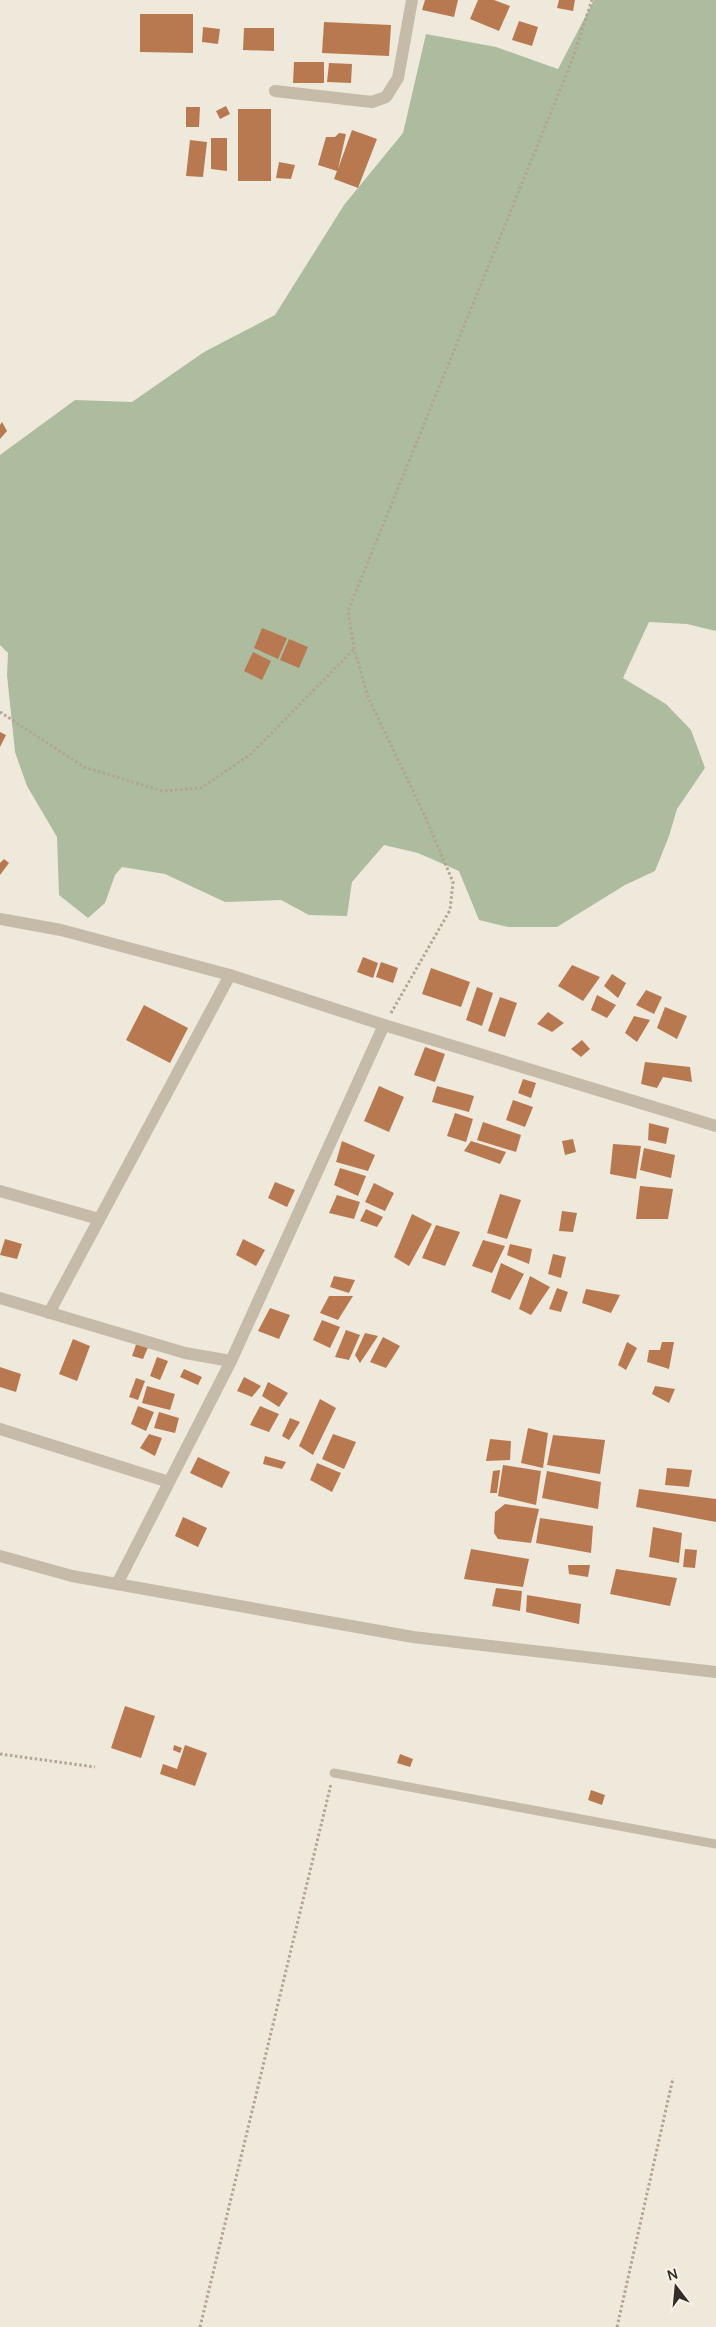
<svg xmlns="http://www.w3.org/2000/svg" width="716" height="2327" font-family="Manrope,sans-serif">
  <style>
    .green { fill: #adbc9e }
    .building { fill: #b87951 }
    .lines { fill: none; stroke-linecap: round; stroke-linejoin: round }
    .path { stroke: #b1a594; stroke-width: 3; stroke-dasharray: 2.5 2.5; stroke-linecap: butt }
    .lane { stroke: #c6bba9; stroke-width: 9 }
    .street { stroke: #c6bba9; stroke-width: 12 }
  </style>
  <rect width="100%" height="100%" fill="#efe9dc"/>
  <path class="green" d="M594 0H716V631L687 624 649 622 623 678 666 704 691 730 705 768 677 809 669 836 655 871 625 885 557 927H508L479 920 459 871 418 853 384 845 352 882 347 916 309 915 281 900 225 902 165 874 122 867 115 875 105 903 88 918 59 895 57 837 27 786 15 752 7 675 8 653 0 645V455L75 400 132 402 204 352 275 315 344 205 403 133 426 34 496 47 558 69Z"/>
  <g class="building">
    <path d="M425 0H458L454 17 422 10Z"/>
    <path d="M478 0H494L510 6 499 31 470 19Z"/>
    <path d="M559 0H575L573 11 557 8Z"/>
    <path d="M140 14H193V53L140 52Z"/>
    <path d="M519 21 538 27 532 46 512 40Z"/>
    <path d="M324 22 391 25 389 56 322 53Z"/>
    <path d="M203 27 220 29 218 44 202 42Z"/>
    <path d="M244 28H274V51L243 50Z"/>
    <path d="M294 62H324V83H293Z"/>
    <path d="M329 63 352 64 351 83 327 82Z"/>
    <path d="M226 106 230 114 220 119 216 111Z"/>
    <path d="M186 107H200L199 127H186Z"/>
    <rect x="238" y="109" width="33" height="72"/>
    <path d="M352 130 377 139 358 188 334 179 337 171 318 165 326 137H335L339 133 346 134 338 169Z"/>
    <path d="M211 138H227V171L211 169Z"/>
    <path d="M190 140 207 142 203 177 186 176Z"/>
    <path d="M279 162 295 165 291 179 276 178Z"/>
    <path d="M2 422 7 431 0 439V425Z"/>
    <path d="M262 628 287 638 278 659 254 648Z"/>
    <path d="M289 639 308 647 299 668 280 660Z"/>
    <path d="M253 652 271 661 262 680 244 671Z"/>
    <path d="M0 732 6 735 0 747Z"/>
    <path d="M4 859 9 863 0 875V863Z"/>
    <path d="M363 957 378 963 373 978 357 972Z"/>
    <path d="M381 962 398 968 393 983 376 977Z"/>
    <path d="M572 965 600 977 583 1001 558 986Z"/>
    <path d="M431 968 470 982 461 1007 422 994Z"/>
    <path d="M612 974 626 983 618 998 604 986Z"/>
    <path d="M477 987 493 993 482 1026 466 1020Z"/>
    <path d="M646 990 662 997 654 1014 636 1005Z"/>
    <path d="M597 995 616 1005 607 1018 591 1010Z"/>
    <path d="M500 997 517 1003 505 1037 488 1031Z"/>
    <path d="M144 1005 188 1028 170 1063 126 1040Z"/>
    <path d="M665 1007 687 1016 677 1039 657 1028Z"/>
    <path d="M548 1012 564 1023 552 1032 537 1024Z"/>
    <path d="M634 1016 650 1020 637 1042 625 1033Z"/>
    <path d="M582 1040 590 1049 581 1057 571 1049Z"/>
    <path d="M425 1047 445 1054 435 1082 414 1075Z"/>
    <path d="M645 1062 690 1067 692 1082 663 1077 657 1088 641 1084Z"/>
    <path d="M523 1079 536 1083 531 1098 518 1093Z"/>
    <path d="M379 1086 404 1097 389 1132 364 1121Z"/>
    <path d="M437 1086 474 1096 469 1112 432 1102Z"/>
    <path d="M513 1100 533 1107 525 1127 506 1120Z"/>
    <path d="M455 1113 473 1119 466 1142 447 1136Z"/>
    <path d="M483 1122 521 1135 516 1152 477 1140Z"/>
    <path d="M649 1123 669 1128 666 1144 648 1140Z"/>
    <path d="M573 1139 576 1152 565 1155 562 1141Z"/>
    <path d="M342 1141 375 1155 368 1171 336 1162Z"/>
    <path d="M471 1141 506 1152 500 1164 464 1151Z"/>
    <path d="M613 1144 641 1146 636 1179 610 1174Z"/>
    <path d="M644 1148 675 1155 671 1178 640 1170Z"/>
    <path d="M340 1168 366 1176 358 1196 334 1185Z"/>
    <path d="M275 1182 295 1190 287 1207 268 1198Z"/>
    <path d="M374 1183 394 1193 385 1211 365 1202Z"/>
    <path d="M640 1186 673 1189 668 1219H636Z"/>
    <path d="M500 1194 521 1200 507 1239 487 1233Z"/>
    <path d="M337 1195 360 1202 354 1219 329 1213Z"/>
    <path d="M366 1209 383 1217 377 1227 360 1221Z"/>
    <path d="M562 1211 577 1213 573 1232 559 1231Z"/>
    <path d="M412 1214 432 1224 409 1266 394 1257Z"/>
    <path d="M436 1225 460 1232 445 1266 422 1258Z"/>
    <path d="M5 1239 22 1244 17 1259 0 1255Z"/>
    <path d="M243 1239 265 1250 256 1266 236 1255Z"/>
    <path d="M483 1240 505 1246 492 1273 472 1266Z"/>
    <path d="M510 1244 532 1249 529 1264 507 1255Z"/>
    <path d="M553 1254 566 1257 561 1278 548 1274Z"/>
    <path d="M501 1263 524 1274 510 1300 491 1292Z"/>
    <path d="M334 1276 355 1280 349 1293 330 1287Z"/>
    <path d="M530 1276 550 1287 531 1315 519 1309Z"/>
    <path d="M557 1288 568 1292 561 1312 549 1309Z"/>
    <path d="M586 1289 620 1295 611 1313 582 1303Z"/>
    <path d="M329 1296H353L338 1320 320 1313Z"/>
    <path d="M270 1308 290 1315 279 1339 258 1331Z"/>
    <path d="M322 1320 340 1327 330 1348 313 1340Z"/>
    <path d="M346 1330 360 1335 349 1360 335 1357Z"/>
    <path d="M365 1333 378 1336 360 1363 355 1355Z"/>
    <path d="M383 1337 400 1346 386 1368 370 1362Z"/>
    <path d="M73 1339 90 1346 77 1381 59 1374Z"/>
    <path d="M137 1342 149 1345 143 1359 132 1356Z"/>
    <path d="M627 1342 637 1348 626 1370 618 1365Z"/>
    <path d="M662 1342H674L669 1369 647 1362 649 1350H660Z"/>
    <path d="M157 1357 168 1361 160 1380 150 1376Z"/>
    <path d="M0 1367 21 1374 16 1392 0 1387Z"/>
    <path d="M184 1369 202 1377 198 1385 180 1377Z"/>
    <path d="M244 1377 261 1386 252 1397 237 1391Z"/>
    <path d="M136 1378 145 1381 138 1400 129 1397Z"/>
    <path d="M268 1382 288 1393 279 1407 262 1396Z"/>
    <path d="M147 1386 175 1394 170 1410 142 1403Z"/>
    <path d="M655 1386 675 1389 669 1403 652 1394Z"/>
    <path d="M320 1399 336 1408 313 1455 299 1446Z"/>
    <path d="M138 1406 154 1412 146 1431 131 1424Z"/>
    <path d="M260 1406 279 1414 269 1432 250 1425Z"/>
    <path d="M159 1412 179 1418 175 1433 154 1428Z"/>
    <path d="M290 1418 300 1422 289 1440 282 1436Z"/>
    <path d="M528 1428 548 1433 543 1468 521 1463Z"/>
    <path d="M149 1434 162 1438 155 1456 140 1448Z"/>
    <path d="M333 1434 356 1442 344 1469 322 1459Z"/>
    <path d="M553 1435 605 1440 600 1474 547 1465Z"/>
    <path d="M490 1439 511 1441 510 1460 486 1461Z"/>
    <path d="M265 1456 286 1462 282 1469 263 1464Z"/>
    <path d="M198 1457 230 1472 222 1488 190 1473Z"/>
    <path d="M317 1463 341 1473 332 1492 310 1480Z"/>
    <path d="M503 1465 541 1471 536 1505 498 1496Z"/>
    <path d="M667 1468 692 1470 689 1487 665 1485Z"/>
    <path d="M500 1470 497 1493H490L493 1471Z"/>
    <path d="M547 1471 601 1482 598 1509 542 1498Z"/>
    <path d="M639 1489 716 1499V1522L636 1507Z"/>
    <path d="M505 1504 539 1509 531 1543 498 1539 494 1533 495 1512Z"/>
    <path d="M183 1517 207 1528 198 1547 175 1536Z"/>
    <path d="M540 1518 593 1526 591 1553 536 1543Z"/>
    <path d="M653 1527 682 1533 679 1563 649 1557Z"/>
    <path d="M471 1549 529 1559 523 1587 464 1579Z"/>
    <path d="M685 1549 697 1550 695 1568 683 1567Z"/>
    <path d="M568 1565H590L588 1577 569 1574Z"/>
    <path d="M616 1569 677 1578 670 1606 610 1594Z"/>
    <path d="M496 1588 522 1591 520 1611 492 1606Z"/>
    <path d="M527 1595 581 1604 579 1624 526 1612Z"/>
    <path d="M125 1706 155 1716 141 1758 111 1748Z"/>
    <path d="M174 1745 182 1748 180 1753 173 1750Z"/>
    <path d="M185 1745 207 1753 195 1786 160 1774 163 1764 177 1769Z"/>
    <path d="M400 1754 413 1759 410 1767 397 1763Z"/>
    <path d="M591 1790 605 1795 602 1805 588 1800Z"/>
  </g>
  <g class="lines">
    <g class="path">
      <path d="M0 712 84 767 162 791 201 788 251 754 354 649"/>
      <path d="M391 1013 450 910 453 882 424 814 368 697 354 648 348 611 571 63 592 0"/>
      <path d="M0 1754 95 1767"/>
      <path d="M200 2327 331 1784"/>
      <path d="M617 2327 673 2078"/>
    </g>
    <path class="lane" d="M334 1773 716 1844"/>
    <g class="street">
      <path d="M275 91 372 102 386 97 398 78 412 0"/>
      <path d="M0 919 61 930 230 975 384 1025 716 1126"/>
      <path d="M0 1191 99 1219"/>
      <path d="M0 1298 185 1353 231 1361"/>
      <path d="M49 1313 230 975"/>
      <path d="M0 1429 169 1482"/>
      <path d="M0 1556 72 1576 413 1637 716 1672"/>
      <path d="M117 1584 231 1361 384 1025"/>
    </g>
  </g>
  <g transform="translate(676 2287) rotate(344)" stroke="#f7f2e8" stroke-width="4" paint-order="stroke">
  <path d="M0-4L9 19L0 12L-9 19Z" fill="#342e28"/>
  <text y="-8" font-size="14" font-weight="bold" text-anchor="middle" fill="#342e28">N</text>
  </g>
</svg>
